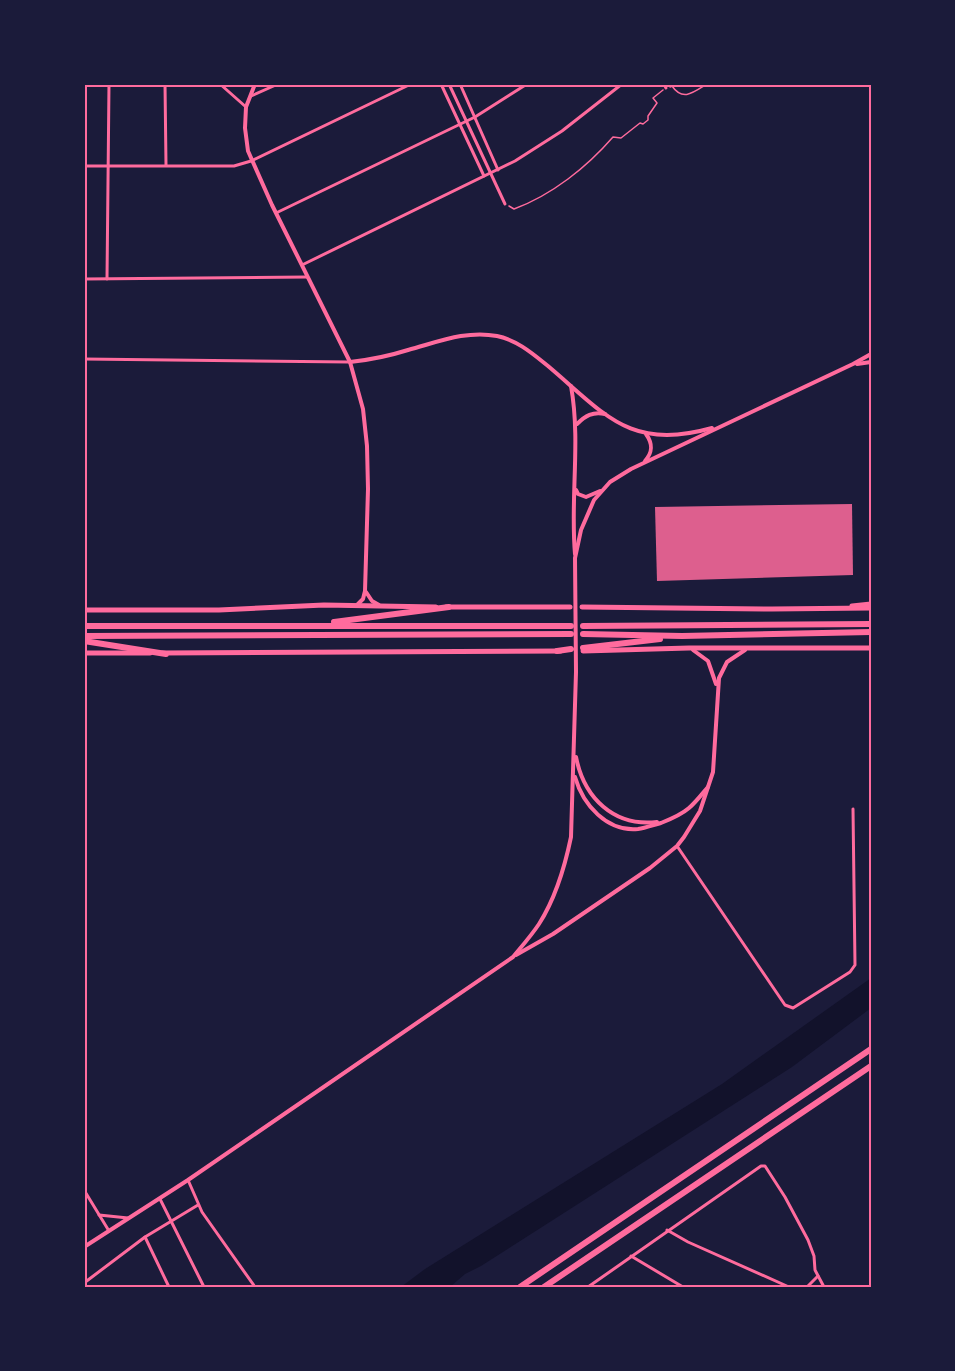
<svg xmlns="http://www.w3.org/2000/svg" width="955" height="1371" font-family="Ubuntu,sans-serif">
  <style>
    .water { fill: #12122b }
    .building { fill: #dd5f8e }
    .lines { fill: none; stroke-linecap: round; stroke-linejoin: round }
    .path { stroke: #ff6b9d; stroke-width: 1.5 }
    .minor { stroke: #ff6b9d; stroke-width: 3 }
    .tertiary { stroke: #ff6b9d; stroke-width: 4 }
    .primary { stroke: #ff6b9d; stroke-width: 5 }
    .trunk { stroke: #ff6b9d; stroke-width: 5 }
    .motorway { stroke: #ff6b9d; stroke-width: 6 }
    .neatline { fill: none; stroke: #ff6b9d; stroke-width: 2 }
  </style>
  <rect width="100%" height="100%" fill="#1b1b3a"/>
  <path class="water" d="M871 978V1008L792 1067 481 1266 465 1274 450 1287H401L425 1269 722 1084Z"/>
  <path class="building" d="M852 504 853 575 657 581 655 507Z"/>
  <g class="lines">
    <g class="path">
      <path d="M670 87 672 86C683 102 694 92 707 84"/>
      <path d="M509 206 514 209C552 195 587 167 613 137L621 138 640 123 643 124 648 120V116L657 103 653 98 663 90"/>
    </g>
    <g class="minor">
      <path d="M165 84 166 165"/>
      <path d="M220 84 246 107"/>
      <path d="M441 84 484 176"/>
      <path d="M449 84 505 204"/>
      <path d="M460 84 498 170"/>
      <path d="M664 84 666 88"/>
      <path d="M251 96 278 84"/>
      <path d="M84 166H234L251 161 411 84"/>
      <path d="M276 213 475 117 527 84"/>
      <path d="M302 265 515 161 562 131 622 84"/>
      <path d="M84 279 307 277"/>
      <path d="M107 279 109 84"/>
      <path d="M84 359 349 362"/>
      <path d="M677 846 785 1005 793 1008 850 972 855 965 853 809"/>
      <path d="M188 1180 202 1212 255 1287"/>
      <path d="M84 1190 109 1231"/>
      <path d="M160 1199 204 1287"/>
      <path d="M99 1215 128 1218"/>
      <path d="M667 1230 688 1242 789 1287"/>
      <path d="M145 1237 169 1287"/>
      <path d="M631 1256 683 1287"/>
      <path d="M84 1283 145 1237 198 1205"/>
      <path d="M588 1287 761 1166H765L785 1197 808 1240 814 1256 815 1270 824 1287"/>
      <path d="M807 1287 818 1276"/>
    </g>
    <g class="tertiary">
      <path d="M255 84 246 107 245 128 248 151 272 205 350 362 363 409 367 446 368 489 365 591 363 599 357 605"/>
      <path d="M350 362C369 360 389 356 408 350 438 342 466 330 497 336 517 340 533 354 548 366 606 415 630 451 712 428"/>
      <path d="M857 364 871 362"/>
      <path d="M571 386C581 442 570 498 575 554"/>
      <path d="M577 424C585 416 593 411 605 414"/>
      <path d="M645 461C653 452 653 444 646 434"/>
      <path d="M576 490 578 494 586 497 600 491"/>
      <path d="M366 592 372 601 379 605"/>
      <path d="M693 650 708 661 716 684"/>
      <path d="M576 757C584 798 614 827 657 822"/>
      <path d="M575 777C583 805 607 832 638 829 646 828 653 825 661 823 671 819 681 815 689 808 696 802 702 794 708 787"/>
      <path d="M516 955 553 934 650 868 677 846 684 837 700 811 713 772 719 678 727 662 745 650"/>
      <path d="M84 1247 188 1180 513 957C522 946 531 936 539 924 555 899 565 866 571 837L576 672 575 558 581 530 594 500 610 482 631 469 853 364 871 354"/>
    </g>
    <path class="primary" d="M852 606 871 604"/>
    <g class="trunk">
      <path d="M446 607H570"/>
      <path d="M582 607 772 609 871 608"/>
      <path d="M84 610H219L324 605 436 607"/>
      <path d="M583 651 689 648H871"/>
      <path d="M84 653H150"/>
      <path d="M162 653 561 651"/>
    </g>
    <g class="motorway">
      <path d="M334 622 449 607"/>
      <path d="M84 626H571"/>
      <path d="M583 626 871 624"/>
      <path d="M583 634 682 636 871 632"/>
      <path d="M84 636 571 634"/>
      <path d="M84 641 166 654"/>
      <path d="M583 648 660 639"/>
      <path d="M557 651 571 649"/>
      <path d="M520 1287 871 1049"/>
      <path d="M544 1287 871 1066"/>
    </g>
  </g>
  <rect width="955" height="1371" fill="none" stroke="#1b1b3a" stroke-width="171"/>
  <rect x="86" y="86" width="784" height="1200" class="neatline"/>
</svg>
